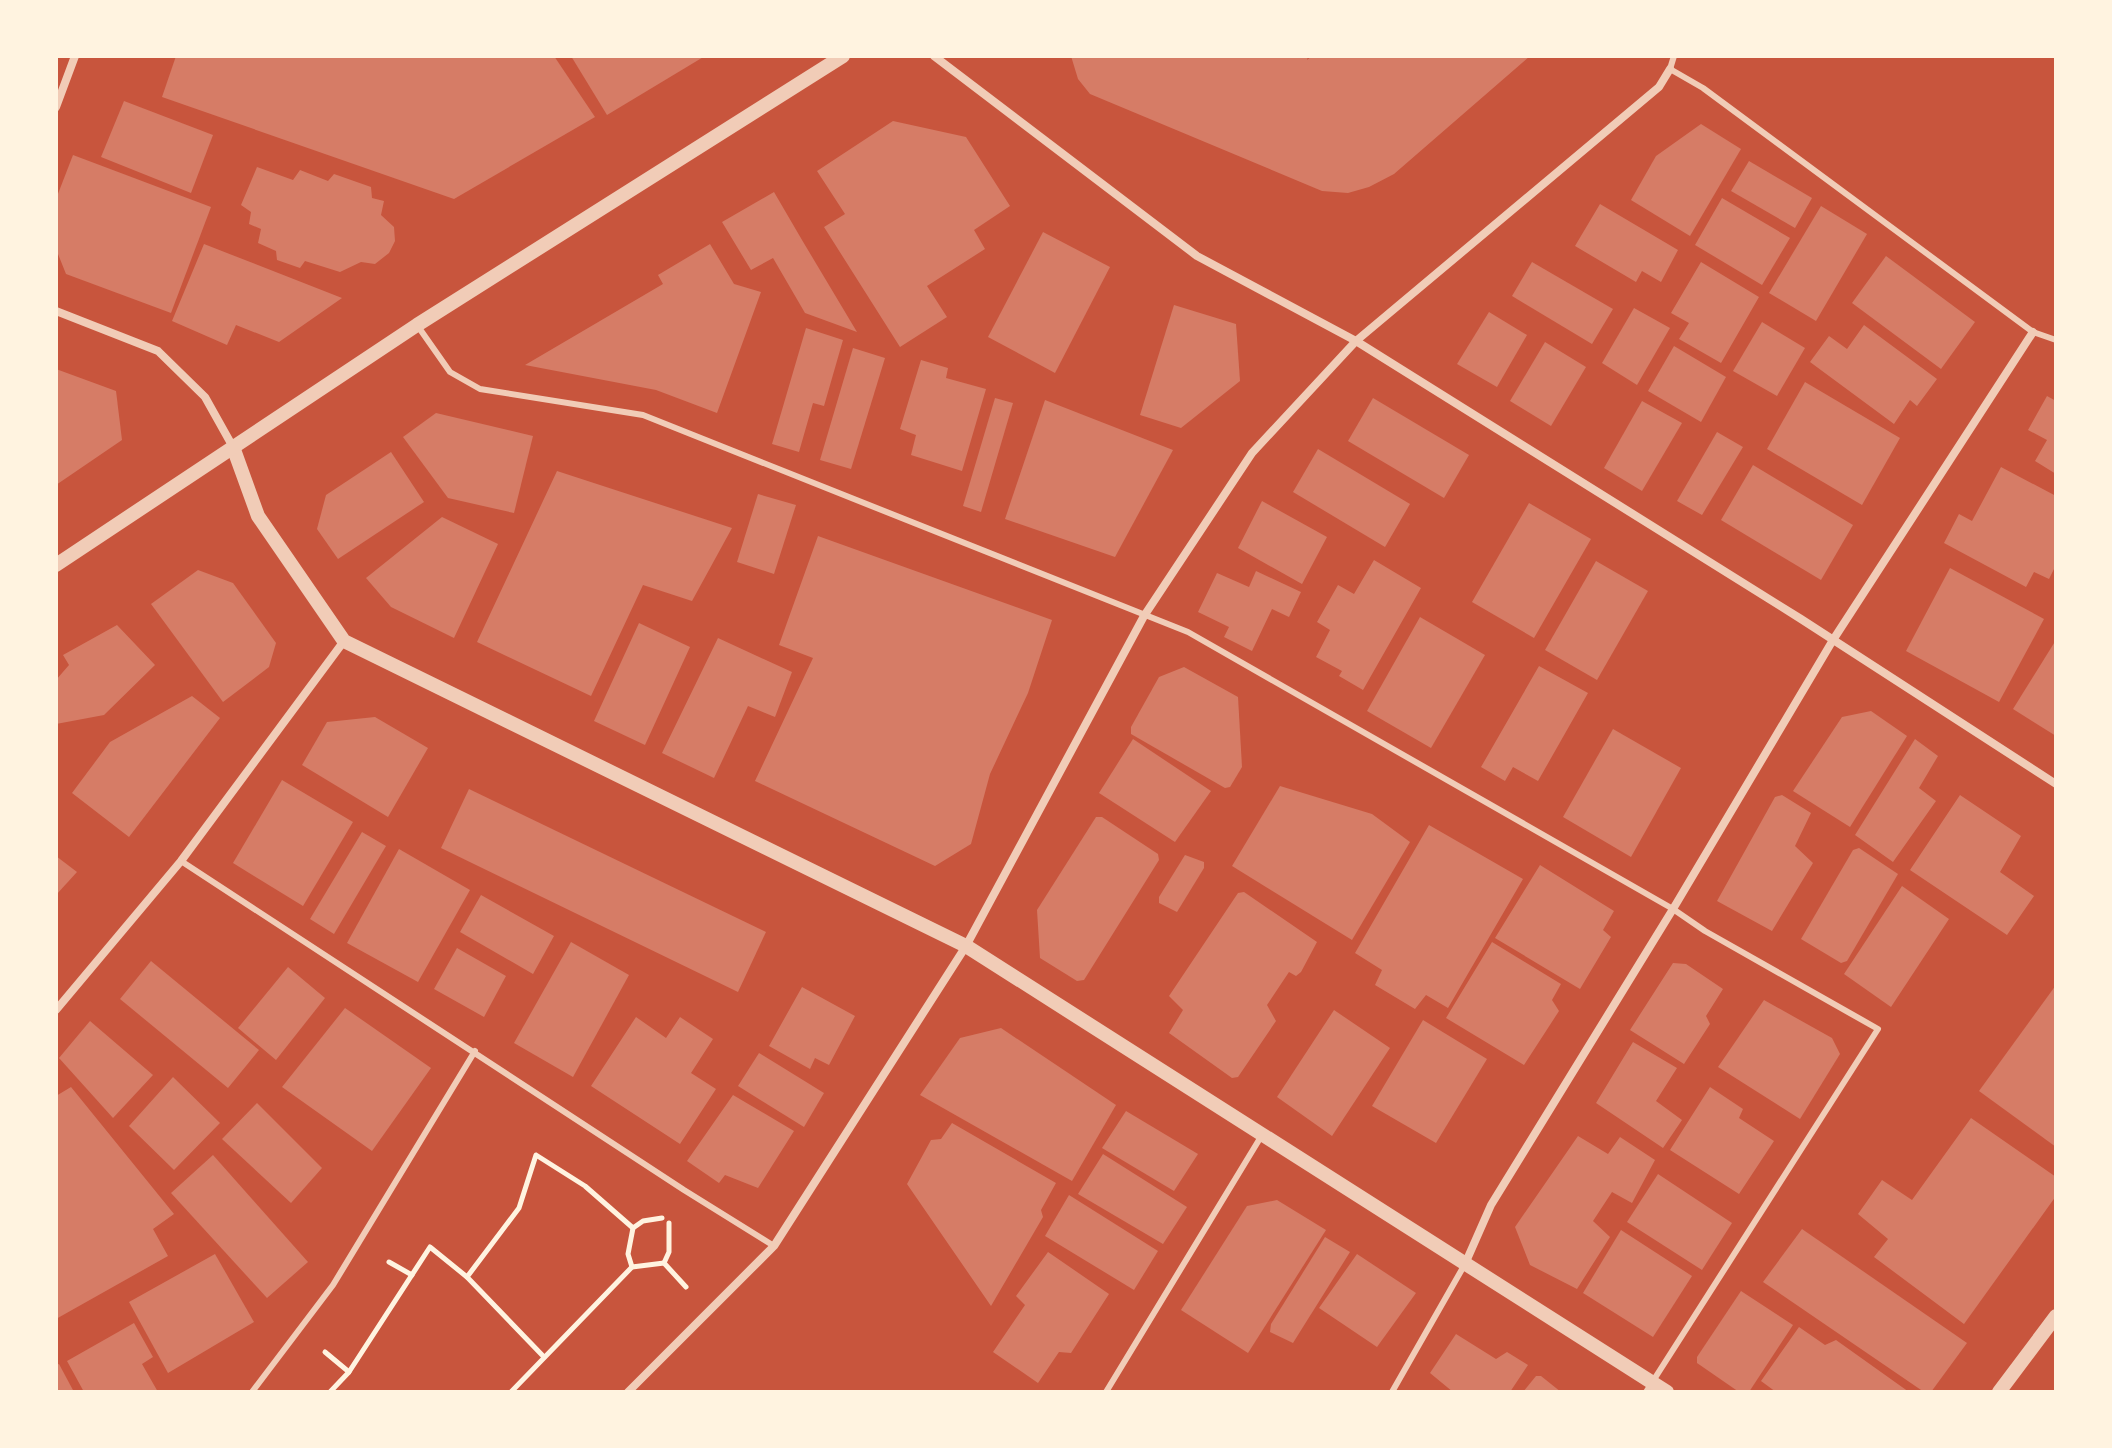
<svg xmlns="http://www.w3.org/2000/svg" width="2112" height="1448" font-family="'Sofia Sans Condensed',sans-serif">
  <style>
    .building { fill: #d67c66 }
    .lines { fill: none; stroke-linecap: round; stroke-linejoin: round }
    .path { stroke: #fff3e0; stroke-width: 5 }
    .service { stroke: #f1ccb7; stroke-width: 6 }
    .minor { stroke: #f1ccb7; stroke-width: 8 }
    .tertiary { stroke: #f1ccb7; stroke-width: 14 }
  </style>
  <rect width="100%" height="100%" fill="#c8553d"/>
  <g class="building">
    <path d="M176 56H554L595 117 454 199 162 97Z"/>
    <path d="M571 56H705L607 115Z"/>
    <path d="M1071 56H1308L1307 60 1312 56H1530L1394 174 1369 187 1348 193 1322 191 1090 94 1078 79Z"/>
    <path d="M124 101 213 135 191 193 101 157Z"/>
    <path d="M893 121 966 137 1010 206 974 230 985 249 927 286 947 317 900 347 824 227 845 214 817 171Z"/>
    <path d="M1701 124 1741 149 1690 236 1631 200 1656 156Z"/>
    <path d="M73 155 211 207 171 313 66 274 56 249V199Z"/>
    <path d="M1749 161 1812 198 1795 228 1731 191Z"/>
    <path d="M257 167 293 180 300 170 328 181 334 174 371 187 372 198 384 201 381 215 394 227 395 241 389 253 375 264 361 262 340 272 305 261 300 268 277 260 276 251 258 243 261 229 249 224 251 212 241 205Z"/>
    <path d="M774 192 802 240 857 332 805 313 773 258 751 270 722 222Z"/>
    <path d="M1722 198 1790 238 1762 285 1695 245Z"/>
    <path d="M1600 204 1678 250 1661 282 1642 271 1636 282 1575 246Z"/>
    <path d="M1821 206 1867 234 1816 321 1769 293Z"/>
    <path d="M1043 232 1110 267 1055 373 988 337Z"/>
    <path d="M204 244 342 298 279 342 236 325 227 345 172 321Z"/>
    <path d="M710 244 734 284 761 292 717 413 656 390 525 365 663 284 658 275Z"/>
    <path d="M1886 256 1975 322 1941 369 1852 303Z"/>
    <path d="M1532 262 1613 309 1592 344 1512 296Z"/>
    <path d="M1701 262 1759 297 1721 363 1679 339 1689 323 1671 313Z"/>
    <path d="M1174 305 1236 324 1240 381 1181 428 1140 415Z"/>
    <path d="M1634 308 1670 328 1637 385 1602 363Z"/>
    <path d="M1489 312 1527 335 1497 387 1457 364Z"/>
    <path d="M1762 322 1805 348 1777 396 1733 371Z"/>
    <path d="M1864 325 1937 379 1917 406 1910 400 1894 424 1810 362 1829 336 1847 349Z"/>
    <path d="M806 328 843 340 824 406 813 403 799 452 772 444Z"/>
    <path d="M1545 342 1586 367 1551 426 1510 401Z"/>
    <path d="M1674 346 1726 377 1701 422 1648 391Z"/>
    <path d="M853 348 885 358 851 469 820 460Z"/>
    <path d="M921 360 948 368 946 378 986 389 962 471 911 455 916 435 900 429Z"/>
    <path d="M56 369 116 391 122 440 56 485Z"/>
    <path d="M1805 382 1900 438 1862 505 1767 449Z"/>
    <path d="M2047 396 2056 401V474L2035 461 2047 440 2028 430Z"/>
    <path d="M995 398 1013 403 981 512 963 506Z"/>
    <path d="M1373 398 1469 455 1444 498 1348 441Z"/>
    <path d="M1045 400 1173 450 1115 557 1005 519Z"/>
    <path d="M1642 401 1682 423 1642 491 1604 468Z"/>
    <path d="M436 413 533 436 514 513 448 498 403 437Z"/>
    <path d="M1717 432 1743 447 1702 515 1677 501Z"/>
    <path d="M1318 449 1410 504 1385 547 1293 492Z"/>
    <path d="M391 452 424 502 338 559 317 529 326 495Z"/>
    <path d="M1753 465 1853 525 1821 580 1721 520Z"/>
    <path d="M2001 467 2056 496V565L2049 579 2034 572 2026 587 1944 543 1959 514 1972 521Z"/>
    <path d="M557 471 732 528 692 601 643 585 591 696 477 642Z"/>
    <path d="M758 494 796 505 774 574 737 562Z"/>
    <path d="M1262 501 1327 537 1302 584 1238 548Z"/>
    <path d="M1529 503 1591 539 1534 638 1472 602Z"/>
    <path d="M442 517 498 544 454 638 391 607 366 578Z"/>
    <path d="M818 536 1052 620 1028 693 990 774 971 844 935 866 755 781 813 658 779 645Z"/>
    <path d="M1374 560 1421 588 1363 690 1339 676 1342 671 1316 657 1330 630 1317 622 1338 585 1354 594Z"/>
    <path d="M1596 561 1648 591 1597 680 1545 650Z"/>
    <path d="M1950 568 2044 619 1999 702 1906 651Z"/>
    <path d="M198 570 233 583 276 643 269 667 223 702 151 604Z"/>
    <path d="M1256 571 1301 592 1289 617 1272 609 1252 651 1224 637 1229 627 1198 612 1217 573 1249 587Z"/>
    <path d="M1420 617 1485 655 1431 748 1367 711Z"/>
    <path d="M639 623 690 647 645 745 594 721Z"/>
    <path d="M117 625 155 665 104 715 56 724V680L69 665 63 655Z"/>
    <path d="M718 638 792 672 775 717 748 706 714 778 662 753Z"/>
    <path d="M2056 640V736L2013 709Z"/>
    <path d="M1539 666 1588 693 1538 781 1513 767 1505 781 1481 767Z"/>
    <path d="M1184 667 1238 697 1242 767 1230 787 1225 788 1131 734V727L1159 677Z"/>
    <path d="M192 696 220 718 129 837 72 793 110 742Z"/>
    <path d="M1871 711 1907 736 1850 827 1793 791 1842 717Z"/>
    <path d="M375 717 428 748 388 817 302 765 327 722Z"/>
    <path d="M1613 729 1681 768 1631 857 1563 817Z"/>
    <path d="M1133 739 1211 791 1175 842 1099 793Z"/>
    <path d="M1915 739 1938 756 1919 788 1936 801 1893 862 1855 835Z"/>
    <path d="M282 780 353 822 303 906 233 863Z"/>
    <path d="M1280 786 1372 814 1410 842 1352 940 1232 866Z"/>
    <path d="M469 789 766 932 738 992 441 848Z"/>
    <path d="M1782 795 1811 813 1795 846 1813 863 1772 931 1717 901 1775 797Z"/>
    <path d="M1960 795 2021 836 2000 872 2034 896 2007 935 1910 870Z"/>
    <path d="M1096 817H1102L1158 854 1159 860 1084 980 1077 981 1040 958 1037 910Z"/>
    <path d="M1429 825 1523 879 1448 1008 1426 995 1415 1009 1375 985 1382 970 1355 953Z"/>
    <path d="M362 832 386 846 334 934 310 919Z"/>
    <path d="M1859 848 1898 874 1847 961 1841 963 1801 939 1853 850Z"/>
    <path d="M399 849 470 890 418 982 347 943Z"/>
    <path d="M1185 855 1204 862V868L1177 912 1159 903V897Z"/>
    <path d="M56 856 77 872 56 895Z"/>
    <path d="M1540 865 1614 911 1603 930 1611 937 1580 989 1495 938Z"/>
    <path d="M1902 886 1949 919 1891 1007 1844 974Z"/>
    <path d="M1244 892 1317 942 1301 972 1296 976 1289 972 1267 1005 1276 1021 1238 1077 1232 1078 1169 1033 1183 1010 1169 996 1238 893Z"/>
    <path d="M481 895 554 936 533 974 460 932Z"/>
    <path d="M571 942 629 975 573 1077 514 1043Z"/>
    <path d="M1492 942 1561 984 1552 1000 1559 1011 1524 1065 1446 1018Z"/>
    <path d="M457 948 506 976 484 1017 434 989Z"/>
    <path d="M151 961 259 1050 228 1088 120 999Z"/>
    <path d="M1673 963 1686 964 1723 989 1706 1016 1710 1024 1684 1064 1630 1030Z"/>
    <path d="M288 967 325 998 276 1060 238 1028Z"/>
    <path d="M2056 985V1147L1979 1091Z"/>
    <path d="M802 987 855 1016 829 1065 815 1058 810 1069 769 1046Z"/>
    <path d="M1764 1000 1832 1038 1840 1054 1800 1119 1718 1067Z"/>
    <path d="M345 1008 431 1068 372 1151 282 1087Z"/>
    <path d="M1334 1010 1390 1048 1332 1136 1277 1097Z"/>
    <path d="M636 1017 666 1038 680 1017 713 1039 691 1073 716 1089 680 1144 591 1086Z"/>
    <path d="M1423 1020 1487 1059 1436 1143 1372 1106Z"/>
    <path d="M90 1021 153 1075 113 1118 59 1058Z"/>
    <path d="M1001 1028 1116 1105 1072 1181 920 1095 960 1038Z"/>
    <path d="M1633 1042 1677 1068 1656 1101 1682 1120 1663 1148 1596 1103Z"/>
    <path d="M759 1053 824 1093 804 1127 738 1086Z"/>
    <path d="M173 1077 220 1123 174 1170 129 1126Z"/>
    <path d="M71 1087 174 1214 153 1229 168 1256 56 1319V1096Z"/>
    <path d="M1710 1087 1743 1109 1739 1118 1774 1141 1739 1194 1670 1150Z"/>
    <path d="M733 1095 794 1131 758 1188 725 1175 719 1183 687 1161Z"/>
    <path d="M257 1103 322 1168 291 1203 222 1139Z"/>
    <path d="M1126 1111 1198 1154 1174 1191 1102 1148Z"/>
    <path d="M1971 1118 2056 1177V1196L1964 1324 1874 1257 1888 1239 1858 1214 1882 1180 1912 1200Z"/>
    <path d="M952 1123 1056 1183 1041 1210 1043 1217 991 1306 907 1184 931 1140 941 1139Z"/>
    <path d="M1578 1136 1608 1154 1620 1137 1655 1160 1632 1203 1612 1192 1593 1221 1610 1237 1577 1289 1530 1265 1515 1227Z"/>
    <path d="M1103 1154 1187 1207 1163 1244 1078 1194Z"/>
    <path d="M213 1155 308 1262 267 1298 171 1193Z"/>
    <path d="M1658 1174 1732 1223 1702 1270 1627 1222Z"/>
    <path d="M1069 1195 1158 1251 1134 1290 1045 1236Z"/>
    <path d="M1277 1200 1326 1230 1248 1353 1181 1310 1247 1206Z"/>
    <path d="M1802 1229 1967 1343 1931 1392H1924L1763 1282Z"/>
    <path d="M1621 1230 1692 1276 1653 1337 1583 1293Z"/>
    <path d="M1325 1237 1350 1252 1293 1343 1270 1332 1271 1324Z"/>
    <path d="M1048 1252 1109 1294 1071 1353 1059 1352 1038 1383 993 1352 1025 1305 1016 1296Z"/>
    <path d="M215 1254 254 1322 168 1373 129 1302Z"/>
    <path d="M1357 1254 1416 1293 1377 1347 1319 1308Z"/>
    <path d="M1741 1291 1793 1325 1749 1392H1739L1697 1363V1357Z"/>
    <path d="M134 1323 153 1357 142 1364 158 1392H84L67 1361Z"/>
    <path d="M1799 1327 1825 1345 1836 1340 1909 1392H1776L1761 1381Z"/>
    <path d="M1456 1334 1496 1359 1507 1352 1528 1365 1510 1392H1453L1430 1373Z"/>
    <path d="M59 1364 74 1392H56V1365Z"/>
    <path d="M1536 1376H1541L1561 1392H1523Z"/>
  </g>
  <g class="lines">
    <g class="path">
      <path d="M389 1262 412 1275"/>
      <path d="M664 1263 669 1252V1223"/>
      <path d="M632 1267 628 1254 633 1228 643 1221 662 1218"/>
      <path d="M325 1352 349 1372 330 1392"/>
      <path d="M544 1357 467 1277 519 1208 536 1155 585 1186 633 1228"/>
      <path d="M349 1372 430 1247 467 1277"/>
      <path d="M511 1392 632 1267 664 1263 686 1287"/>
    </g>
    <g class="service">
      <path d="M1674 56 1670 69 1703 88 2033 332 2056 340"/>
      <path d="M417 325 450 372 480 389 643 415 1188 632 1673 909 1705 931 1878 1029 1646 1392"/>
      <path d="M181 861 684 1190 774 1246"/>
      <path d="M252 1392 333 1285 475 1051"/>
      <path d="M1106 1392 1262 1135"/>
      <path d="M1392 1392 1465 1264"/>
    </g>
    <g class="minor">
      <path d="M934 56 1197 256 1356 341 1801 619 2056 784"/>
      <path d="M56 107 75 56"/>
      <path d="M56 311 158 351 205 397 233 447"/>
      <path d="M56 1010 181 861 344 641"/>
      <path d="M1465 1264 1491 1205 1673 909 1833 640 2033 332"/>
      <path d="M628 1392 774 1246 966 946 1144 616 1252 453 1356 341 1659 87 1670 69"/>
    </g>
    <g class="tertiary">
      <path d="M233 447 258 516 344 641 966 946 1667 1392"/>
      <path d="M56 565 417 325 843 56"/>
      <path d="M1999 1392 2056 1316"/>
    </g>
  </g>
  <rect width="2112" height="1448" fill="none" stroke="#fff3e0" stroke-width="116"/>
</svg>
